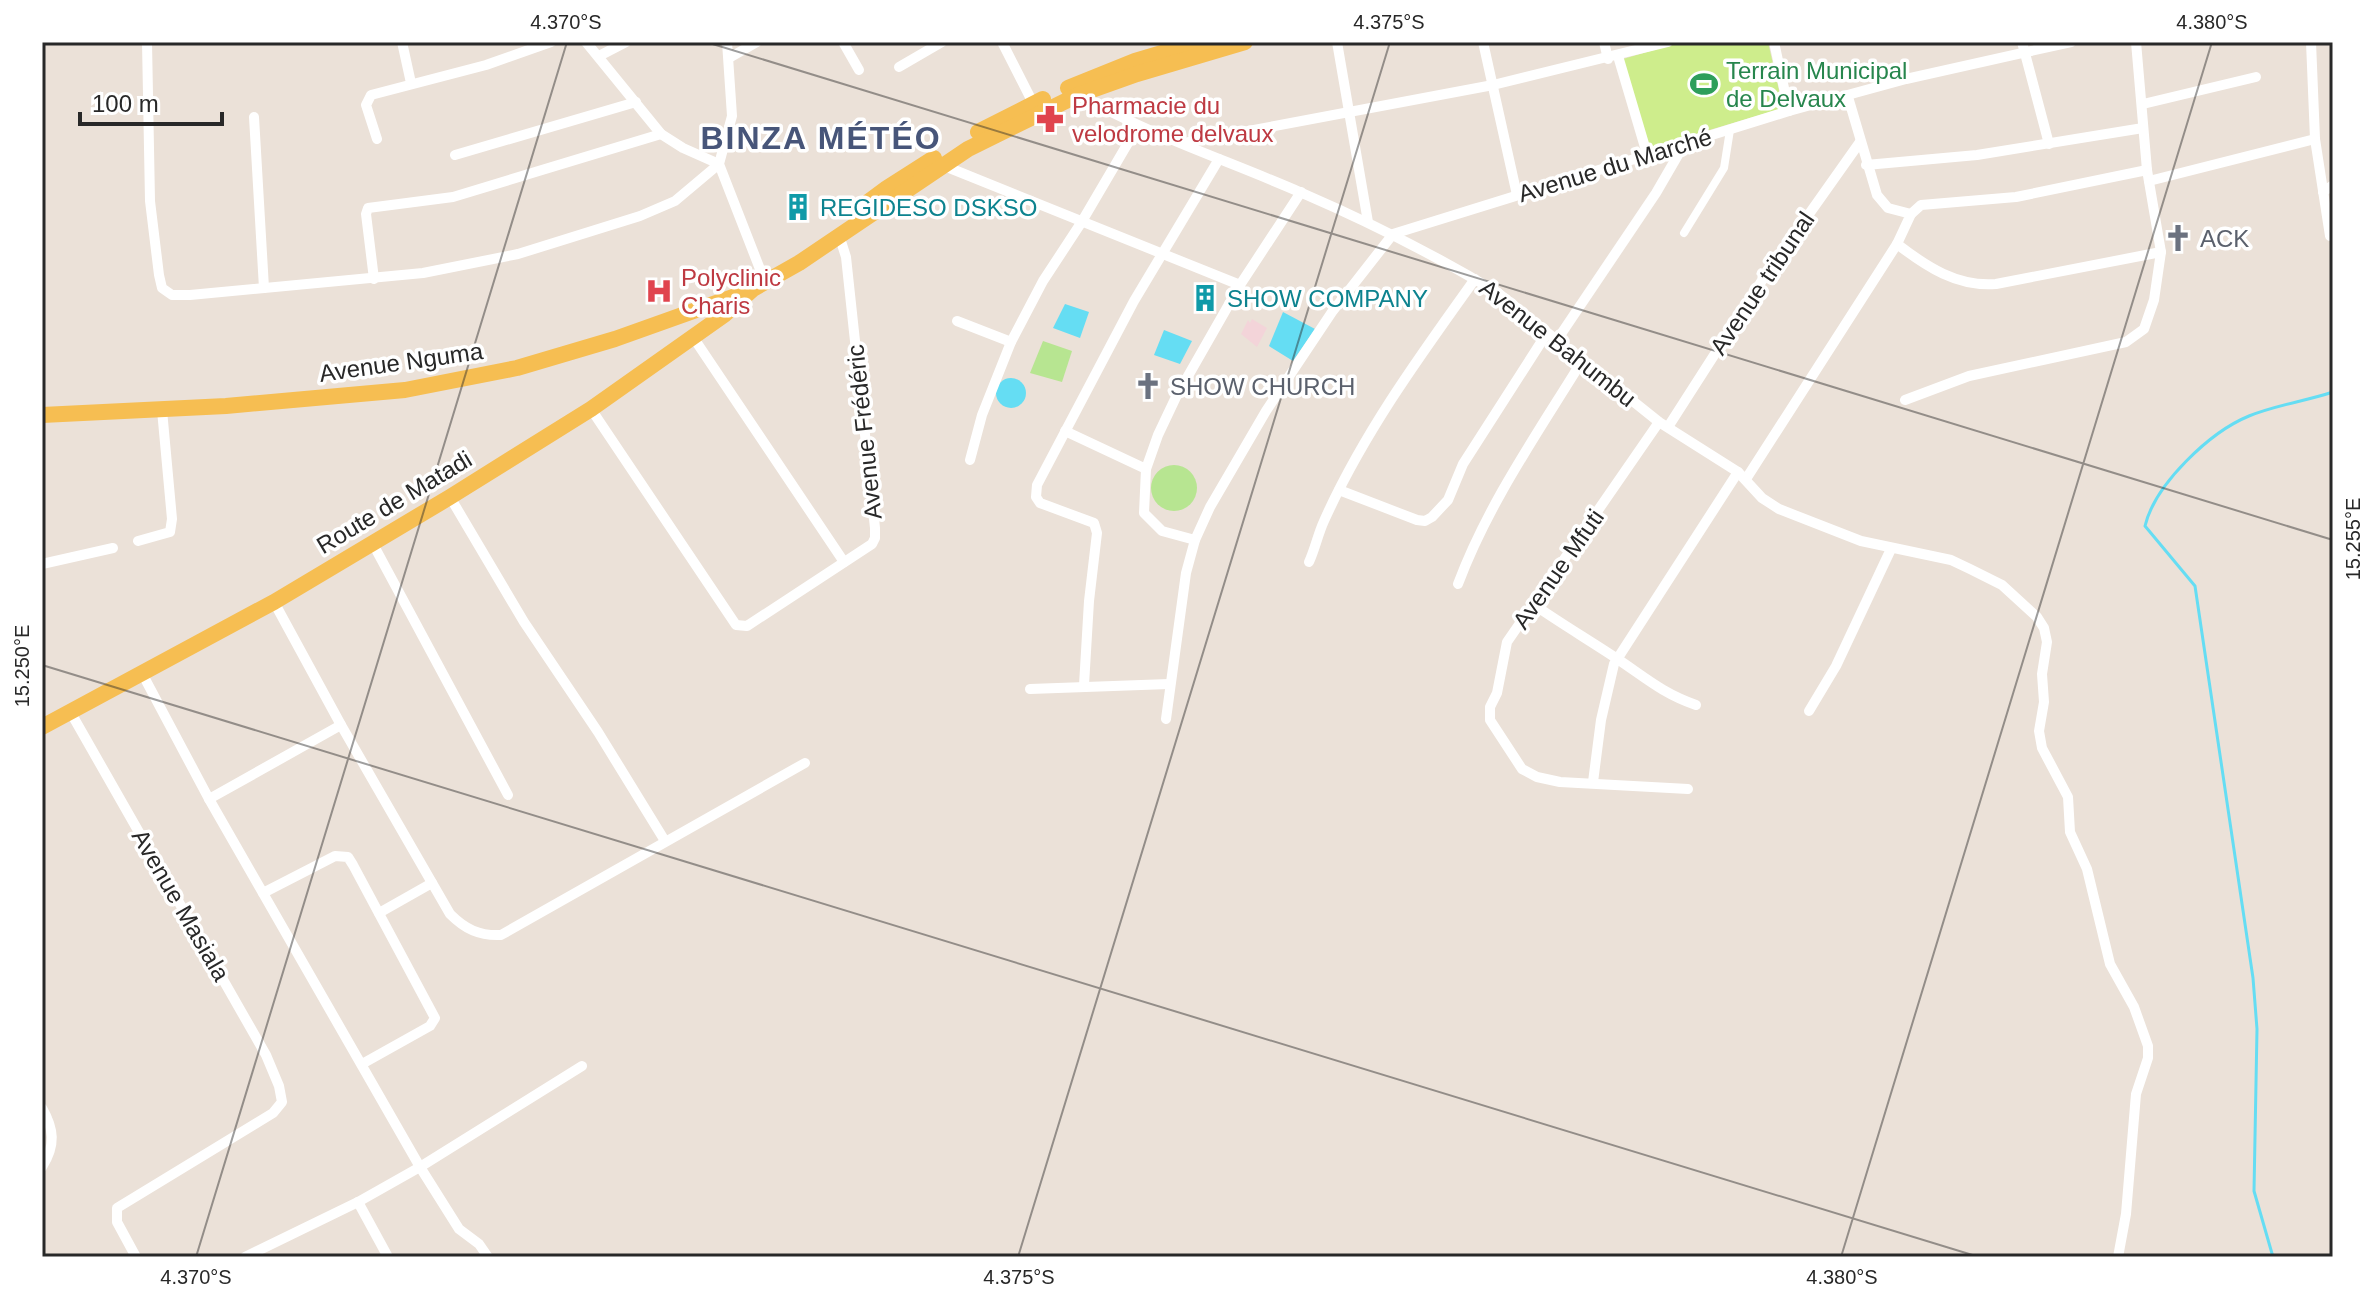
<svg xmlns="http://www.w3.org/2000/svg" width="2375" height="1299" font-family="Arial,sans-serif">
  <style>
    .medical { fill: #f3d4d9 }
    .green { fill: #b7e591 }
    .pitch { fill: #ceed8c }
    .water { fill: #65ddf3 }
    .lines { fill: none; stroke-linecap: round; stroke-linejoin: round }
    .stream { stroke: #65ddf3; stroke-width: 3 }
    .pedestrian { stroke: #fff; stroke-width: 8 }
    .minor { stroke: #fff; stroke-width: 10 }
    .primary { stroke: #f6be52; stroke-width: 16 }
    .ticks { fill: none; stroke: #282828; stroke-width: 2; stroke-opacity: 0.45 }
    .labels { text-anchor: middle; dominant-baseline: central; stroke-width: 7; stroke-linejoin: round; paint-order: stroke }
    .leisure-label { font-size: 24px; fill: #27864d; stroke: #fff; text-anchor: start }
    .health-label { font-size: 24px; fill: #be3a42; stroke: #fff; text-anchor: start }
    .street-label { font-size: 24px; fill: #282828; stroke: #fff }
    .culture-label { font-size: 24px; fill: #0d838f; stroke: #fff; text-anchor: start }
    .worship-label { font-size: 24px; fill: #5b616d; stroke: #fff; text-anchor: start }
    .district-label { font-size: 32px; font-weight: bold; letter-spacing: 2px; fill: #475579; stroke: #fff }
    .neatline { fill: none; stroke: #282828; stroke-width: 3 }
    .ticks-label { font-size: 20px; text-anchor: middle; fill: #282828 }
  </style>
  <rect width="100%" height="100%" fill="#ebe1d8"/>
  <path class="medical" d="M1252 319 1267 328 1257 347 1241 334 1248 320 1250 323Z"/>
  <g class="green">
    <path d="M1043 341 1072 351 1062 382 1030 373Z"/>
    <circle cx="1174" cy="488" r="23"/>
  </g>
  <path class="pitch" d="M1681 42H1768L1783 108 1649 148 1623 59Z"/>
  <g class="water">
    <path d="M1065 304 1089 312 1080 338 1053 328Z"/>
    <path d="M1283 312 1315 329 1293 361 1269 346Z"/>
    <path d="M1164 330 1192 341 1180 364 1154 355Z"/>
    <circle cx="1011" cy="393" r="15"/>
  </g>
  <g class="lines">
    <path class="stream" d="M2273 1257 2254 1191 2257 1029 2253 978 2195 586 2145 526C2155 484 2210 432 2249 416 2276 405 2306 401 2333 392"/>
    <path class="pedestrian" d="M1684 233 1724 168 1730 130"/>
    <g class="minor">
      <path d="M147 42 150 201 159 275 162 288 172 295H190L423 273 518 254 640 216 675 201 719 164 683 148 661 134 586 42"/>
      <path d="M402 42 411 83"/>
      <path d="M727 42 732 116 719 164 765 282"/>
      <path d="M843 42 859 70"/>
      <path d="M1002 42 1033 103"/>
      <path d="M1337 42 1368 222"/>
      <path d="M1483 42 1517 195"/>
      <path d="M1604 42 1608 59"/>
      <path d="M1774 42 1789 111"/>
      <path d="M2022 42 2049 144"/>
      <path d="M2311 42 2315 139 2330 236"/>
      <path d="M599 56 626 42"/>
      <path d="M1618 56 1647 154"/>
      <path d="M729 58 757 42"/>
      <path d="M899 67 942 42"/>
      <path d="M1078 94C1148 135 1227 160 1302 193 1369 222 1435 255 1498 293L1659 422 1738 472 1762 498 1779 509 1861 541 1951 560 1970 569 2002 585 2037 617 2044 628 2047 642 2042 674 2044 702 2039 731 2042 748 2068 797 2070 832 2087 869 2110 964 2134 1007 2148 1046V1058L2136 1094 2126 1214 2118 1257"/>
      <path d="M1848 97 1877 195 1888 208 1911 214 1897 244C1927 267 1957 287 1996 284L2161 252"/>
      <path d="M2143 104 2256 77"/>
      <path d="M254 117 264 288"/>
      <path d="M377 139 366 105 371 95 486 65 551 42"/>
      <path d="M1184 143 1493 85 1668 42"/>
      <path d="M455 155 636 102"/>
      <path d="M942 165 1240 285"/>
      <path d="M1866 165 1977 155 2143 128"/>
      <path d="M2149 181 2315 139"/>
      <path d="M2323 192 2333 185"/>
      <path d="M1911 214 1921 205 2016 197 2147 170"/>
      <path d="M374 279 366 214 368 208 453 197 661 134"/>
      <path d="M957 321 1011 342"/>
      <path d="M693 337 844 562"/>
      <path d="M1557 340 1656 193 1685 143"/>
      <path d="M1905 400 1969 376 2126 342 2144 329 2154 300 2161 252 2147 170 2136 42"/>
      <path d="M591 409 736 625 747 626 872 544 875 538V528L846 257 839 235"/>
      <path d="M1659 422 1507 642 1497 693 1490 707V720L1522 769 1537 777 1560 782 1688 789"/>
      <path d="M1668 427 1761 282 1860 142"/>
      <path d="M1065 431 1146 469"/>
      <path d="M970 460 982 415 1011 342 1043 281 1081 223 1138 126"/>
      <path d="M1746 479 1897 244"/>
      <path d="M1339 490 1417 520 1425 521 1432 517 1448 500 1463 464 1547 333"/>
      <path d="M450 497 524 622 598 732 665 841"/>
      <path d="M1195 540 1162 531 1144 513 1146 469 1158 435 1176 397 1240 285 1301 192"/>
      <path d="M138 541 170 532 172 519 162 410"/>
      <path d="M373 544 508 795"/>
      <path d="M1309 562C1315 549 1318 534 1324 521 1363 434 1419 357 1475 279"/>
      <path d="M42 564 113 548"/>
      <path d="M1458 584C1488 504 1537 434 1582 361"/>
      <path d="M274 602 341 725 450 914C465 929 479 936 501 935L805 763"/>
      <path d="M1533 604C1560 623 1589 640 1616 658 1646 678 1662 693 1696 705"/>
      <path d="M143 675 209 799 420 1167 459 1229 479 1244 488 1257"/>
      <path d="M1084 685 1089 601 1097 533 1094 523 1040 503 1036 497 1037 485 1134 301 1219 159"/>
      <path d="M1030 689 1169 684"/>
      <path d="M1809 711 1836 666 1891 549"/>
      <path d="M71 713 266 1055 279 1086 282 1102 273 1113 117 1208V1222L136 1257"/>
      <path d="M1166 719 1186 573 1195 540 1210 507 1266 411 1332 312 1393 234 1789 111 1906 79 2071 42"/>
      <path d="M1593 782 1601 720 1614 664 1738 472"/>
      <path d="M209 799 341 725"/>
      <path d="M263 893 335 856 348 857 353 865 435 1018 430 1026 362 1064"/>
      <path d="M379 913 432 883"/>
      <path d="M42 1108C54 1129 56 1145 42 1167"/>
      <path d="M358 1202 388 1257"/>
      <path d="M245 1257 358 1202 420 1167 582 1066"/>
    </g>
    <g class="primary">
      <path d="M1068 88 1135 61 1199 42"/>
      <path d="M978 132 1043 99"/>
      <path d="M860 208 887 188 934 158"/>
      <path d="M42 415 226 406 405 390 517 368 615 339 744 293"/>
      <path d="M42 727 274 602 450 497 591 409 724 315 753 289 799 263 968 149 1078 95 1137 74 1245 42"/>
    </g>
  </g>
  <path class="ticks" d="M706 42 2333 540M42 665 1979 1257M196 1257 567 42M1018 1257 1390 42M1841 1257 2212 42"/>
  <defs>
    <g id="stadium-bare" transform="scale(2.16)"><path d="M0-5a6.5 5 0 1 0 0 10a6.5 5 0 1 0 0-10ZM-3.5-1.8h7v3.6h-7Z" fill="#2e9e5b" stroke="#fff" stroke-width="2.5" paint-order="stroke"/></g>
    <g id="pharmacy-bare" transform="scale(2.16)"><path d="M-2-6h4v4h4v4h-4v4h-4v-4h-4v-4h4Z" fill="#e0444e" stroke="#fff" stroke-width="2.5" paint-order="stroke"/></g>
    <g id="building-bare" transform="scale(2.16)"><path d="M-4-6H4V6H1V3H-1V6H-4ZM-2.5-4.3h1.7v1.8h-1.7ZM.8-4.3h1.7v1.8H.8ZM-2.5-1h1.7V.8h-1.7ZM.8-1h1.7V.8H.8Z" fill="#0f9aa8" stroke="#fff" stroke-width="2.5" paint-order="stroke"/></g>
    <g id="church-bare" transform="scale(2.16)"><path d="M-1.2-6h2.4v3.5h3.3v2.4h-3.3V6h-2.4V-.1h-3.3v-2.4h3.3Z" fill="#6b7280" stroke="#fff" stroke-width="2.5" paint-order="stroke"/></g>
    <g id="hospital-bare" transform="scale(2.16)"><path d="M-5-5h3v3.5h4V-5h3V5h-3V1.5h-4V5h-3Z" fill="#e0444e" stroke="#fff" stroke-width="2.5" paint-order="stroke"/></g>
  </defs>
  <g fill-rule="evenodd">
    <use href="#stadium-bare" x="1704" y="84"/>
    <use href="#pharmacy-bare" x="1050" y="119"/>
    <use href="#building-bare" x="798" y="207"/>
    <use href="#church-bare" x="2178" y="238"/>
    <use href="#hospital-bare" x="659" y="291"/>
    <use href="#building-bare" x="1205" y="298"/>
    <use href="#church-bare" x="1148" y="386"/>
  </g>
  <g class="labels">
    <g class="leisure-label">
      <text x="1726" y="70">Terrain Municipal<tspan x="1726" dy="28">de Delvaux</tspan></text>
    </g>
    <g class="health-label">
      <text x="1072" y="105">Pharmacie du<tspan x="1072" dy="28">velodrome delvaux</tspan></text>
      <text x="681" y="277">Polyclinic<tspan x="681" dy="28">Charis</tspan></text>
    </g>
    <g class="street-label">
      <text transform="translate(1615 165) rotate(-17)">Avenue du Marché</text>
      <text transform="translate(1762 283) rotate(-56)">Avenue tribunal</text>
      <text transform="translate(1558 343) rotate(38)">Avenue Bahumbu</text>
      <text transform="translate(401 362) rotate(-8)">Avenue Nguma</text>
      <text transform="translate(864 432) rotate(-96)">Avenue Frédéric</text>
      <text transform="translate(394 502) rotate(-31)">Route de Matadi</text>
      <text transform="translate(1558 569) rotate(-55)">Avenue Mfuti</text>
      <text transform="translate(181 905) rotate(60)">Avenue Masiala</text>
    </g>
    <g class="culture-label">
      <text x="820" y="207">REGIDESO DSKSO</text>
      <text x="1227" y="298">SHOW COMPANY</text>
    </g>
    <g class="worship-label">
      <text x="2200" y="238">ACK</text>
      <text x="1170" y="386">SHOW CHURCH</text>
    </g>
    <g class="district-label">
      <text x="821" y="138">BINZA MÉTÉO</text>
    </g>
  </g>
  <rect width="2375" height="1299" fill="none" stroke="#ffffff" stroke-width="88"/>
  <path d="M80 112v12h142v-12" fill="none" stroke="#282828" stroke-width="4"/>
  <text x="92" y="112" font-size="24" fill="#282828" stroke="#ffffff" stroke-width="6" paint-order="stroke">100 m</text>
  <rect x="44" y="44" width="2287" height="1211" class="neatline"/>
  <g class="ticks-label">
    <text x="566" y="29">4.370°S</text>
    <text x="1389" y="29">4.375°S</text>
    <text x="2212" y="29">4.380°S</text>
    <text transform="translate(2353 539) rotate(-90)" y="7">15.255°E</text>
    <text transform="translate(22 666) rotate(-90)" y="7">15.250°E</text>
    <text x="196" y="1284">4.370°S</text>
    <text x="1019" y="1284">4.375°S</text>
    <text x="1842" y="1284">4.380°S</text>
  </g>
</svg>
